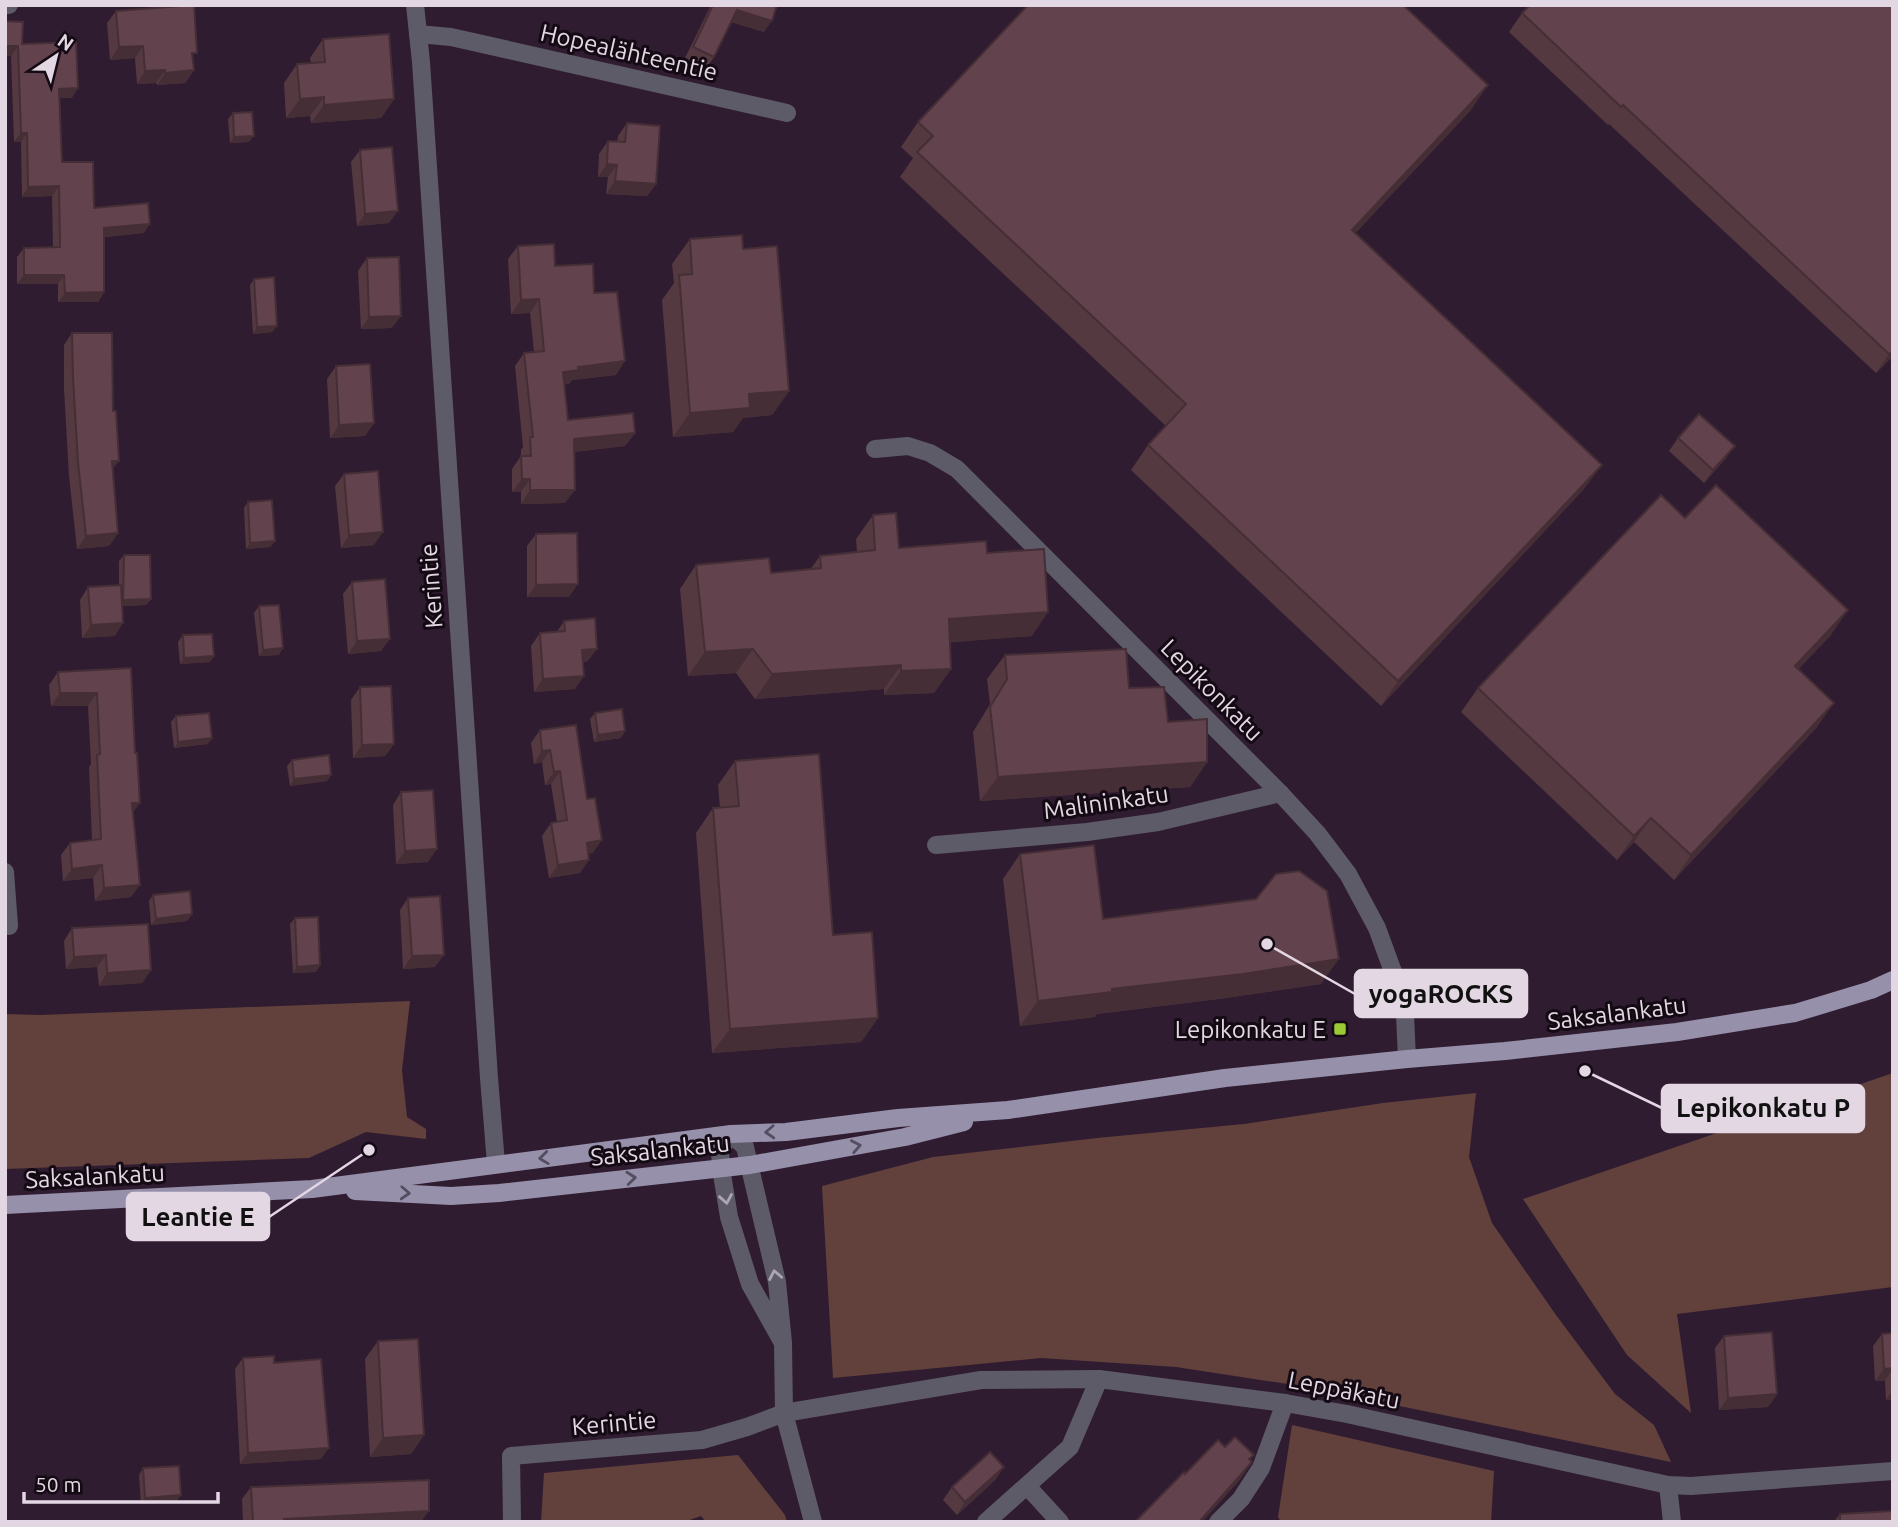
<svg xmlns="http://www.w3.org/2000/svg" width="1898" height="1527" font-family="Ubuntu,sans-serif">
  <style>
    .green { fill: #62413c }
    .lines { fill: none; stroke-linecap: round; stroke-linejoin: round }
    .minor { stroke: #5d5b68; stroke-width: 18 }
    .major { stroke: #9690ab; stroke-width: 18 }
    .wall { fill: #543941 }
    .shaded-wall { fill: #452e35 }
    .building { fill: #62424c; stroke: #452e35; stroke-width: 2 }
    .oneway { stroke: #544d5f }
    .oneway2 { stroke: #aea5b2 }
    .poi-dot { fill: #9acb35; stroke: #130a13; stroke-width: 2.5 }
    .labels { text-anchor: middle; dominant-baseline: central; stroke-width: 6; stroke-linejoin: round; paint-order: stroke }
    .street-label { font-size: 24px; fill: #e4d7e4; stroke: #130a13 }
    .poi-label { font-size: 24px; fill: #e4d7e4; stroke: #130a13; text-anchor: end }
    .leader { fill: none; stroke: #e4d7e4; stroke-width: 2.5 }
    .callout-dot { fill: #e4d7e4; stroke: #130a13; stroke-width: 2.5 }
    .callout { fill: #e4d7e4; stroke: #e4d7e4; stroke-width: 2.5 }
    .callout-label { font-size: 26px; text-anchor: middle; font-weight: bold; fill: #111 }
  </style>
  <rect width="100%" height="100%" fill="#301c30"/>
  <g class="green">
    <path d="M410 1001 402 1070 407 1117 426 1129V1139L366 1132 309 1158 5 1169V1014L40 1015Z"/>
    <path d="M1893 1073V1287L1677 1314 1691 1413 1627 1355 1523 1199Z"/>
    <path d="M1476 1093 1469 1157 1492 1223 1556 1315 1615 1394 1654 1425 1671 1462 1307 1387 1176 1367 1041 1358 833 1378 822 1186 933 1157 1097 1138 1244 1124 1383 1103Z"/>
    <path d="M1292 1425 1494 1471 1491 1522H1281L1278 1517Z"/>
    <path d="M738 1455 785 1515 787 1522H706L701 1516 684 1522H541L544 1473Z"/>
  </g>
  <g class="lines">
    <g class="minor">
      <path d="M5 5H9"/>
      <path d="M415 5 421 62 489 1078 496 1164"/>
      <path d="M418 34 451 37 787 113"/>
      <path d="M875 449 908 446 930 453 957 469 1280 793 1317 833 1348 874 1377 928 1395 977 1405 1015 1407 1059"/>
      <path d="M936 845 1087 832 1158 822 1280 793"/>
      <path d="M5 872 9 926"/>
      <path d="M783 1343 750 1284 729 1217 721 1168 720 1150 731 1134 745 1147 777 1282 783 1343 784 1413 813 1522"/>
      <path d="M1668 1485 1672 1522"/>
      <path d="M1027 1486 1060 1522"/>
      <path d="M512 1522 511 1456 702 1440 747 1427 784 1413 981 1380 1099 1379 1285 1403 1347 1414 1668 1485 1691 1486 1893 1471"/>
      <path d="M986 1522 1070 1447 1099 1379"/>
      <path d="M1218 1522 1241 1499 1261 1468 1285 1403"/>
    </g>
    <g class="major">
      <path d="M355 1191 451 1196 499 1193 750 1165 905 1137 964 1122"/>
      <path d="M5 1205 312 1189 731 1134 786 1132 898 1118 1008 1110 1225 1078 1407 1059 1505 1051 1677 1032 1795 1013 1871 990 1893 980"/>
    </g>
  </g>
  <g class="wall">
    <path d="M711 5H777L764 32 731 22 714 57 706 69 685 58Z"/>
    <path d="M1530 5 1893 356 1876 373 1609 124 1608 125 1509 32 1522 13Z"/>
    <path d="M116 11 193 59 194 70 185 83 157 85 156 83 137 84 135 58 110 60 107 23Z"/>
    <path d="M323 39 394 99 381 118 311 123 310 116 286 118 284 83 297 64 311 63 310 58Z"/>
    <path d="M22 44 72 98H60L62 162 94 208 144 233 104 237V292L98 302H58V284H17V257L24 248 53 247 52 196 22 197 21 142H14L11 56H5Z"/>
    <path d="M1471 110 1355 233 1584 489 1381 706 1131 470 1148 445 1166 426 900 177 913 158 901 147 918 122Z"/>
    <path d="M233 113 249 142 230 143 228 119Z"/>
    <path d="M627 123 656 184 647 196 606 194 608 177H598L599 154 608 141 617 142 618 136Z"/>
    <path d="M360 150 389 223 357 226 351 162Z"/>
    <path d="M690 239 743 249 789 391 772 415 743 418 733 432 673 437 662 300 674 283 672 264Z"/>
    <path d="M518 246 555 266 594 293 616 375 572 380 569 384H564L568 420 635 433 625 446 574 452 565 503 521 504V492H512V469L521 456V450L523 447 515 366 524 353 534 352 530 313 511 314 508 259Z"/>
    <path d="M367 258 392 328 361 329 358 271Z"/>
    <path d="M254 279 277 326 272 332 253 334 250 285Z"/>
    <path d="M72 333 113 411V470L118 533 109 546 77 549 69 476 64 389V345Z"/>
    <path d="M336 366 374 423 365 436 330 438 327 379Z"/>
    <path d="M1678 438 1726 458 1704 483 1669 451Z"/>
    <path d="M344 474 374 545 341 548 335 486Z"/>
    <path d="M248 502 275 541 270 547 246 549 244 508Z"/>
    <path d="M873 515 899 548 987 553 1032 636 950 642 951 669 934 693 884 695V689L755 699 736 673 688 676 680 589 696 565 771 573 810 570 820 556 857 552 856 539Z"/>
    <path d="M1685 518 1831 635 1798 669 1817 727 1674 880 1634 842 1617 860 1461 712 1478 688Z"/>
    <path d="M536 534 569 597H527V546Z"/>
    <path d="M124 555 151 599 146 605 122 606 115 636 82 638 80 600 88 587 119 586V561Z"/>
    <path d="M352 582 381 651 348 654 343 594Z"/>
    <path d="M259 606 279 655 259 656 254 613Z"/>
    <path d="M564 621 588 661 583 662 575 689 534 692 531 646 540 633 557 632Z"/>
    <path d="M183 635 214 656 210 662 180 664 178 642Z"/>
    <path d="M1005 655 1129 688 1207 762 1190 787 980 801 973 732 990 704 987 679Z"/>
    <path d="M131 668 133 812 131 897 95 901 93 878 63 881 61 855 70 843 92 840 89 767 91 764 88 706H51L49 685 58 672Z"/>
    <path d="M360 687 394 744 385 756 353 758 351 700Z"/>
    <path d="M595 713 625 731 621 738 594 742 590 719Z"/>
    <path d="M176 716 208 744 174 748 171 722Z"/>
    <path d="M576 725 593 853H588L580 873 549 878 542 836 551 823 557 822 551 784 545 785 542 762 534 764 531 743 540 730Z"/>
    <path d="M292 760 331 775 327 781 290 786 287 766Z"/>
    <path d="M735 761 878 1018 861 1042 712 1053 696 833 713 808H720L718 785Z"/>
    <path d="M401 792 428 862 396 864 393 805Z"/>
    <path d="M1020 854 1103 919 1321 984 1226 998 1097 1014 1095 1017 1020 1026 1003 879Z"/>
    <path d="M153 895 192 914 187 921 151 925 149 901Z"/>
    <path d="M408 898 435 967 403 969 400 910Z"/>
    <path d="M295 918 320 965 316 972 293 973 290 924Z"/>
    <path d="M72 928 151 970 142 983 99 986 97 967 66 969 64 941Z"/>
    <path d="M1893 1333V1400H1886L1885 1381H1875L1873 1346 1882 1334Z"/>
    <path d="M1724 1336 1777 1394 1768 1407 1719 1410 1715 1348Z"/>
    <path d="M378 1341 424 1435 411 1454 370 1457 365 1359Z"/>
    <path d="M243 1358 274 1363 321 1459 240 1464 235 1369Z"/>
    <path d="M1004 1467 995 1480 957 1515 943 1500 952 1487Z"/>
    <path d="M143 1468 176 1502 141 1504 139 1475Z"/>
    <path d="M251 1487 421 1522H243L242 1499Z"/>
    <path d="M1840 1514 1893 1522H1834Z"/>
  </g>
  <g class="shaded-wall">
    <path d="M737 10 772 21 764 32 729 21Z"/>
    <path d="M5 46H18L11 56H5Z"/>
    <path d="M143 46 135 58 110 60 119 47Z"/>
    <path d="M165 70 156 83 137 84 145 71Z"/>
    <path d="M194 70 185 83 157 85 165 73Z"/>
    <path d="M1488 85 1471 110 1335 255 1352 230Z"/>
    <path d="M78 88 72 98H53L59 89Z"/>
    <path d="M324 97 310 116 286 118 300 99Z"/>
    <path d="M394 99 381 118 311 123 324 105Z"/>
    <path d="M21 133H27L21 142H14Z"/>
    <path d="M254 136 249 142 230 143 234 137Z"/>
    <path d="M607 164 617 165 608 177H598Z"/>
    <path d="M615 181 656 184 647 196 606 194Z"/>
    <path d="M59 186 52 196 22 197 28 187Z"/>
    <path d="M398 211 389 223 357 226 365 214Z"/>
    <path d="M150 224 144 233 97 238 104 228Z"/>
    <path d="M24 275H64L58 284H17Z"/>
    <path d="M104 292 98 302H58L65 293Z"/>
    <path d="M539 299 530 313 511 314 521 300Z"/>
    <path d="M401 316 392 328 361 329 369 317Z"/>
    <path d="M277 326 272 332 253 334 257 327Z"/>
    <path d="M1893 351V356L1876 373 1889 354Z"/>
    <path d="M625 361 616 375 572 380 569 384 554 385 563 372 578 367Z"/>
    <path d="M789 391 772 415 743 418 733 432 673 437 690 413 749 394Z"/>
    <path d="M374 423 365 436 330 438 339 425Z"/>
    <path d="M635 433 625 446 565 453 574 439Z"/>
    <path d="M1735 446 1726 458 1704 483 1713 470Z"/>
    <path d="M112 461H119L110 473Z"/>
    <path d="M1602 465 1584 489 1381 706 1398 681Z"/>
    <path d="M522 479H530L521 492H512Z"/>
    <path d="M530 490H575L565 503 521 504Z"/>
    <path d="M383 532 374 545 341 548 349 535Z"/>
    <path d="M118 533 109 546 77 549 86 536Z"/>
    <path d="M275 541 270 547 246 549 250 543Z"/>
    <path d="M578 584 569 597H527L536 585Z"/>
    <path d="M151 599 146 605 119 606 123 600Z"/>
    <path d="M1848 610 1831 635 1778 691 1795 666Z"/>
    <path d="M1048 612 1032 636 932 644 949 619Z"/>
    <path d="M123 623 115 636 82 638 91 625Z"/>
    <path d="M390 639 381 651 348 654 357 641Z"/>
    <path d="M283 648 279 655 259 656 263 650Z"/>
    <path d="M597 649 588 661 573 663 582 650Z"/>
    <path d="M753 649 736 673 688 676 705 652Z"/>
    <path d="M214 656 210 662 180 664 184 658Z"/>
    <path d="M901 665 884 689 755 699 772 674Z"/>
    <path d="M951 669 934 693 884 695 901 671Z"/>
    <path d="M584 676 575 689 534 692 543 679Z"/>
    <path d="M60 693H97L88 706H51Z"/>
    <path d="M1834 703 1817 727 1674 880 1691 855Z"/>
    <path d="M625 731 621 738 594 742 598 735Z"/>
    <path d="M212 738 208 744 174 748 178 742Z"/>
    <path d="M394 744 385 756 353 758 362 745Z"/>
    <path d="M550 750 542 762 534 764 542 751Z"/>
    <path d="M1207 762 1190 787 980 801 998 777Z"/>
    <path d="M560 771 551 784 545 785 554 772Z"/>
    <path d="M331 775 327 781 290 786 294 779Z"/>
    <path d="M132 803H140L131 815Z"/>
    <path d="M1651 818 1634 842 1617 860 1634 836Z"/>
    <path d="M602 840 593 853 578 855 587 843Z"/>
    <path d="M437 849 428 862 396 864 405 851Z"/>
    <path d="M589 860 580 873 549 878 558 865Z"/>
    <path d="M102 865 93 878 63 881 72 869Z"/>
    <path d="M140 885 131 897 95 901 104 888Z"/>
    <path d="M192 914 187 921 151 925 156 919Z"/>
    <path d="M106 955 97 967 66 969 74 957Z"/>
    <path d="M444 955 435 967 403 969 412 956Z"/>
    <path d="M1339 959 1321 984 1226 998 1097 1014 1095 1017 1020 1026 1038 1001 1112 989Z"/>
    <path d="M320 965 316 972 293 973 297 967Z"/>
    <path d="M151 970 142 983 99 986 107 973Z"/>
    <path d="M878 1018 861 1042 712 1053 730 1029Z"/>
    <path d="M1893 1368 1885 1381H1875L1884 1369Z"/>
    <path d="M1893 1390V1400H1886Z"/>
    <path d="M1777 1394 1768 1407 1719 1410 1728 1398Z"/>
    <path d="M424 1435 411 1454 370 1457 383 1438Z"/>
    <path d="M329 1448 321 1459 240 1464 248 1453Z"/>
    <path d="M1252 1462 1239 1481 1202 1522H1199Z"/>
    <path d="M1004 1467 995 1480 957 1515 965 1502Z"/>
    <path d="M181 1495 176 1502 141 1504 145 1498Z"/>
    <path d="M429 1511 421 1522H282L284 1519Z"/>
  </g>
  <g class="building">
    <path d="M194 5 197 53H192L194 70 165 73V70L145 71 143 46 119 47 116 11Z"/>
    <path d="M713 5H777L772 21 737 10 714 57 693 47Z"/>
    <path d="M1028 5H1403L1488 85 1352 230 1602 465 1398 681 1148 445 1186 404 917 152 933 136 918 122Z"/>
    <path d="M1530 5H1893V351L1889 354 1623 105 1621 107 1522 13Z"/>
    <path d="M5 21 23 22 22 44 76 42 78 88 59 89 62 162H93L94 208 148 203 150 224 104 228V292L65 293 64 275H24V248L60 247 59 186 28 187 27 133H21L18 46H5Z"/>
    <path d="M389 34 394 99 324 105V97L300 99 297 64 325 62 323 39Z"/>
    <path d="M252 112 254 136 234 137 233 113Z"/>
    <path d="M627 123 660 126 656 184 615 181 617 165 607 164 608 141 625 142Z"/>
    <path d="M392 147 398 211 365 214 360 150Z"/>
    <path d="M742 235 743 249 777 246 789 391 749 394 750 408 690 413 679 275 692 274 690 239Z"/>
    <path d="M554 244 555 266 593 264 594 293 617 292 625 361 578 367 579 370 563 372 568 420 633 413 635 433 574 439 575 490H530V479H522L521 456H531L530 437H533L524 353 544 351 539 299 521 300 518 246Z"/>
    <path d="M399 257 401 316 369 317 367 258Z"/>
    <path d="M274 277 277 326 257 327 254 279Z"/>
    <path d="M72 333H112L113 411H116L119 461H112L118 533 86 536 78 463 73 377Z"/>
    <path d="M370 364 374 423 339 425 336 366Z"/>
    <path d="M1699 414 1735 446 1713 470 1678 438Z"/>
    <path d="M378 471 383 532 349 535 344 474Z"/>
    <path d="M1716 485 1848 610 1795 666 1834 703 1691 855 1651 818 1634 836 1478 688 1661 495 1685 518Z"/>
    <path d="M272 500 275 541 250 543 248 502Z"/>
    <path d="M896 513 899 548 986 541 987 553 1044 549 1048 612 949 619 951 669 901 671V665L772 674 753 649 705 652 696 565 769 558 771 573 821 568 820 556 875 550 873 515Z"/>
    <path d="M577 533 578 584 536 585V534Z"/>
    <path d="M124 555H150L151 599 123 600Z"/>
    <path d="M385 579 390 639 357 641 352 582Z"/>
    <path d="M121 585 123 623 91 625 88 587Z"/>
    <path d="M279 605 283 648 263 650 259 606Z"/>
    <path d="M595 618 597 649 582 650 584 676 543 679 540 633 565 631 564 621Z"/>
    <path d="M212 634 214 656 184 658 183 635Z"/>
    <path d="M1126 649 1129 688 1164 687 1168 722 1207 719V762L998 777 990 707 1007 679 1005 655Z"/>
    <path d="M131 668 135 753H137L140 803H132L140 885 104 888 102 865 72 869 70 843 101 839 97 755 100 754 97 693H60L58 672Z"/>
    <path d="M391 686 394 744 362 745 360 687Z"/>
    <path d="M622 709 625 731 598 735 595 713Z"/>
    <path d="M209 713 212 738 178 742 176 716Z"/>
    <path d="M576 725 587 799 595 798 602 840 587 843 589 860 558 865 551 823 567 820 560 771 554 772 550 750 542 751 540 730Z"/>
    <path d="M819 754 833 935 872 932 878 1018 730 1029 713 808 739 806 735 761Z"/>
    <path d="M329 755 331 775 294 779 292 760Z"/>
    <path d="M433 790 437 849 405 851 401 792Z"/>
    <path d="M1094 845 1103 919 1256 899 1276 874 1299 871 1327 891 1339 959 1243 974 1112 989V992L1038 1001 1020 854Z"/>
    <path d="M190 891 192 914 156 919 153 895Z"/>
    <path d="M440 896 444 955 412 956 408 898Z"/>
    <path d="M318 917 320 965 297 967 295 918Z"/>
    <path d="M148 924 151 970 107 973 106 955 74 957 72 928Z"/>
    <path d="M1772 1332 1777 1394 1728 1398 1724 1336Z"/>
    <path d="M1893 1333V1368L1884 1369 1882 1334Z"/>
    <path d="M418 1339 424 1435 383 1438 378 1341Z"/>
    <path d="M274 1356V1363L321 1359 329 1448 248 1453 243 1358Z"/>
    <path d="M1235 1437 1254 1455 1249 1459 1252 1462 1199 1522H1135L1184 1472 1185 1474 1218 1440 1225 1447Z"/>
    <path d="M990 1452 1004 1467 965 1502 952 1487Z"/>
    <path d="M179 1466 181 1495 145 1498 143 1468Z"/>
    <path d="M429 1480V1511L284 1519V1522H253L251 1487Z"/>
    <path d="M1893 1511V1522H1840V1514Z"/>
  </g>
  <defs><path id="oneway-chevron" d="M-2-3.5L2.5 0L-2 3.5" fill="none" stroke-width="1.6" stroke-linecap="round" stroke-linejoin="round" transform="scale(1.75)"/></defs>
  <g class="oneway">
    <use href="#oneway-chevron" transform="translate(770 1132) rotate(177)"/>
    <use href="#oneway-chevron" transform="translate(856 1146) rotate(-11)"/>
    <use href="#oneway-chevron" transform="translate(544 1158) rotate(173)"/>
    <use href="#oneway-chevron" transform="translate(631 1178) rotate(-6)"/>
    <use href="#oneway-chevron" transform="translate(405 1193) rotate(3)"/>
  </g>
  <g class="oneway2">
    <use href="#oneway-chevron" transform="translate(726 1199) rotate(80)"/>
    <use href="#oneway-chevron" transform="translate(775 1275) rotate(-101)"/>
  </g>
  <rect class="poi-dot" x="1333" y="1022" width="14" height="14" rx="3.5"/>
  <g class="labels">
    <g class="street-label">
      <text transform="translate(629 52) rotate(13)">Hopealähteentie</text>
      <text transform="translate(431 586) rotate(-94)">Kerintie</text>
      <text transform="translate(1212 690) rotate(45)">Lepikonkatu</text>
      <text transform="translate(1106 802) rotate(-8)">Malininkatu</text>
      <text transform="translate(1617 1013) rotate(-7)">Saksalankatu</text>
      <text transform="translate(660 1150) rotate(-6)">Saksalankatu</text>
      <text transform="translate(95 1176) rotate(-3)">Saksalankatu</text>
      <text transform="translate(1344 1390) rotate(11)">Leppäkatu</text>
      <text transform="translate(614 1423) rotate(-5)">Kerintie</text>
    </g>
    <g class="poi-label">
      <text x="1326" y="1029">Lepikonkatu E</text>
    </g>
  </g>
  <path class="leader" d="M1267 944L1355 994M1585 1071L1662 1108M369 1150L269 1217"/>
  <g class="callout-dot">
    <circle cx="1267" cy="944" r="7"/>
    <circle cx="1585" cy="1071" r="7"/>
    <circle cx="369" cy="1150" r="7"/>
  </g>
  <g class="callout">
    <rect x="1355" y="970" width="172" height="47" rx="7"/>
    <rect x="1662" y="1085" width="202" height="47" rx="7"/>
    <rect x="127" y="1193" width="142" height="47" rx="7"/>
  </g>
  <g class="callout-label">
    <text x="1441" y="1003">yogaROCKS</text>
    <text x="1763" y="1117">Lepikonkatu P</text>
    <text x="198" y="1226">Leantie E</text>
  </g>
  <rect width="1898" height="1527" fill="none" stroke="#e4d7e4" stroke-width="14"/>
  <g transform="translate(56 56) rotate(35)" stroke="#130a13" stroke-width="5" paint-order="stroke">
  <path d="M0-5L12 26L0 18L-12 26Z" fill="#e4d7e4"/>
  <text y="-10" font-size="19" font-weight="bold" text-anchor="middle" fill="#e4d7e4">N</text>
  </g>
  <path d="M24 1492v10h194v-10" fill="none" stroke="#e4d7e4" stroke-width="3.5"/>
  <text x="35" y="1492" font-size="21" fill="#e4d7e4" stroke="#130a13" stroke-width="5" paint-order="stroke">50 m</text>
</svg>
